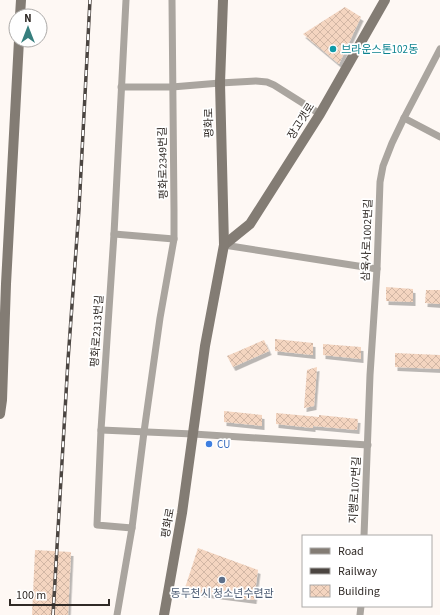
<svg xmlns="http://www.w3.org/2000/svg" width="440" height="615" font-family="'Source Sans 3','Noto Sans KR',sans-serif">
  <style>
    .building { fill: url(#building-cross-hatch); filter: url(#shadow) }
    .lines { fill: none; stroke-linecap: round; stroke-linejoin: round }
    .street { stroke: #aaa59f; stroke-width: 7 }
    .secondary { stroke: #837c74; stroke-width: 10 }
    .rail-casing { stroke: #4b4541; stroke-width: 3.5 }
    .rail { stroke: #fff; stroke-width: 2; stroke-dasharray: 6; stroke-linecap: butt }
    .culture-dot { fill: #0f9aa8; stroke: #fff; stroke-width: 1.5 }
    .shop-dot { fill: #3f7fe0; stroke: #fff; stroke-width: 1.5 }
    .service-dot { fill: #5c6f8a; stroke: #fff; stroke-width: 1.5 }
    .labels { text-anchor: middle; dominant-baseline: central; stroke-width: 3.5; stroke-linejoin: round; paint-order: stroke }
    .culture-label { font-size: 11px; fill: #0d838f; stroke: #fff; text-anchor: start }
    .street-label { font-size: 11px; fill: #302a26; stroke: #fff }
    .shop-label { font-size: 11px; fill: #366cbe; stroke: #fff; text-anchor: start }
    .service-label { font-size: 11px; fill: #4e5e75; stroke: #fff }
  </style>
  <defs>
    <pattern id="building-cross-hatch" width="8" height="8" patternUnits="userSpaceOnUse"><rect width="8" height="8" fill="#f4d5c0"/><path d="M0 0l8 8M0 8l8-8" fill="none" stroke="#d2b7a5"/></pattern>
    <filter id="shadow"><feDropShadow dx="2.5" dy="4" stdDeviation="0" flood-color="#0004"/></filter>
  </defs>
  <rect width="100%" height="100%" fill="#fef8f4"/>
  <g class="building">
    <path d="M345 7 361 17 339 64 303 34Z"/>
    <path d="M386 287 413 289V302L386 301Z"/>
    <path d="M426 290H440V304L425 303Z"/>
    <path d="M275 339 313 343V355L275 351Z"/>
    <path d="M264 340 269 351 233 367 227 356Z"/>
    <path d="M323 344 361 347V359L323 355Z"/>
    <path d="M395 353 440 355V369L395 367Z"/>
    <path d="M317 367 314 406 304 408 307 370Z"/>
    <path d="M224 411 262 415V426L224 422Z"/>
    <path d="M276 413 319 417V415L358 419 357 430 313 426V428L276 424Z"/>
    <path d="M198 548 258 570 254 600 184 591Z"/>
    <path d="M35 550 71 552 68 615H32Z"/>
  </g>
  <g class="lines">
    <g class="street">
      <path d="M126 0 114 234 101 430 97 525 132 528"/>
      <path d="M121 87H172L220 83 256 81 267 82 274 85 320 114"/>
      <path d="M404 118 440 137"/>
      <path d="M114 234 174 239"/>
      <path d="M224 245 377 269"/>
      <path d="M101 430 193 434 368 445"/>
      <path d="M364 536 370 375 377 269 380 182 383 166 392 143 404 118 440 49"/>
      <path d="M117 615 132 528 144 432 160 318 174 239V211L172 0"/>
      <path d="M360 615 361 606"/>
    </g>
    <g class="secondary">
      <path d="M20 16 21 0"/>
      <path d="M224 245 250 224 320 114 385 0"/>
      <path d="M0 414 2 400 6 284 19 40"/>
      <path d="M164 615 182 513 205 346 224 245 220 83 223 0"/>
    </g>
    <g class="rail-casing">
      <path id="rail" d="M53 615 68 360 79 209 90 0"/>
    </g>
    <use href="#rail" class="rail"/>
  </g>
  <circle class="culture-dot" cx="333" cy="49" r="4"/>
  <circle class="shop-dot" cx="209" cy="444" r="4"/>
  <circle class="service-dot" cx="222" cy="580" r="4"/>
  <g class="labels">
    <g class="culture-label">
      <text x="341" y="49">브라운스톤102동</text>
    </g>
    <g class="street-label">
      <text transform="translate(301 121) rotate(-58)">장고갯로</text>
      <text transform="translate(209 123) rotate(-91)">평화로</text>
      <text transform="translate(163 163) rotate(-91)">평화로2349번길</text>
      <text transform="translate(367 240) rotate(-88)">삼육사로1002번길</text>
      <text transform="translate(97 331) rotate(-86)">평화로2313번길</text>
      <text transform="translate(355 490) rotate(-87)">지행로107번길</text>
      <text transform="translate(168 523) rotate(-80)">평화로</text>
    </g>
    <g class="shop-label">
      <text x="217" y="444">CU</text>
    </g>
    <g class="service-label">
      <text x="222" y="593">동두천시 청소년수련관</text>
    </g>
  </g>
  <rect x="302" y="535" width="130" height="72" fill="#ffffff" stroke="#acaaa8"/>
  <rect x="310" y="548" width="20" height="6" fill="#837c74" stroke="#acaaa8"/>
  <text x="338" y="555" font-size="12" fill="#302a26">Road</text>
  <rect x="310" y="568" width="20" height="6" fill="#4b4541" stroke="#acaaa8"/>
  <text x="338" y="575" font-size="12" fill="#302a26">Railway</text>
  <rect x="310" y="585" width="20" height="12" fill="url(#building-cross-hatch)" stroke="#acaaa8"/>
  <text x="338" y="595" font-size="12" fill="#302a26">Building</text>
  <g transform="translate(28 28)"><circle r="19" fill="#ffffff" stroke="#acaaa8"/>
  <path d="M0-3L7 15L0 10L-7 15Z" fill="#377f7e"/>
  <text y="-6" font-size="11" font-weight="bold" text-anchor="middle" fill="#302a26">N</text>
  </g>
  <path d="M10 599v6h99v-6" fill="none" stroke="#302a26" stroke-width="2"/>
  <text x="16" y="599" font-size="12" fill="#302a26" stroke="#ffffff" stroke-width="3" paint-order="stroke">100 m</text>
</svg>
